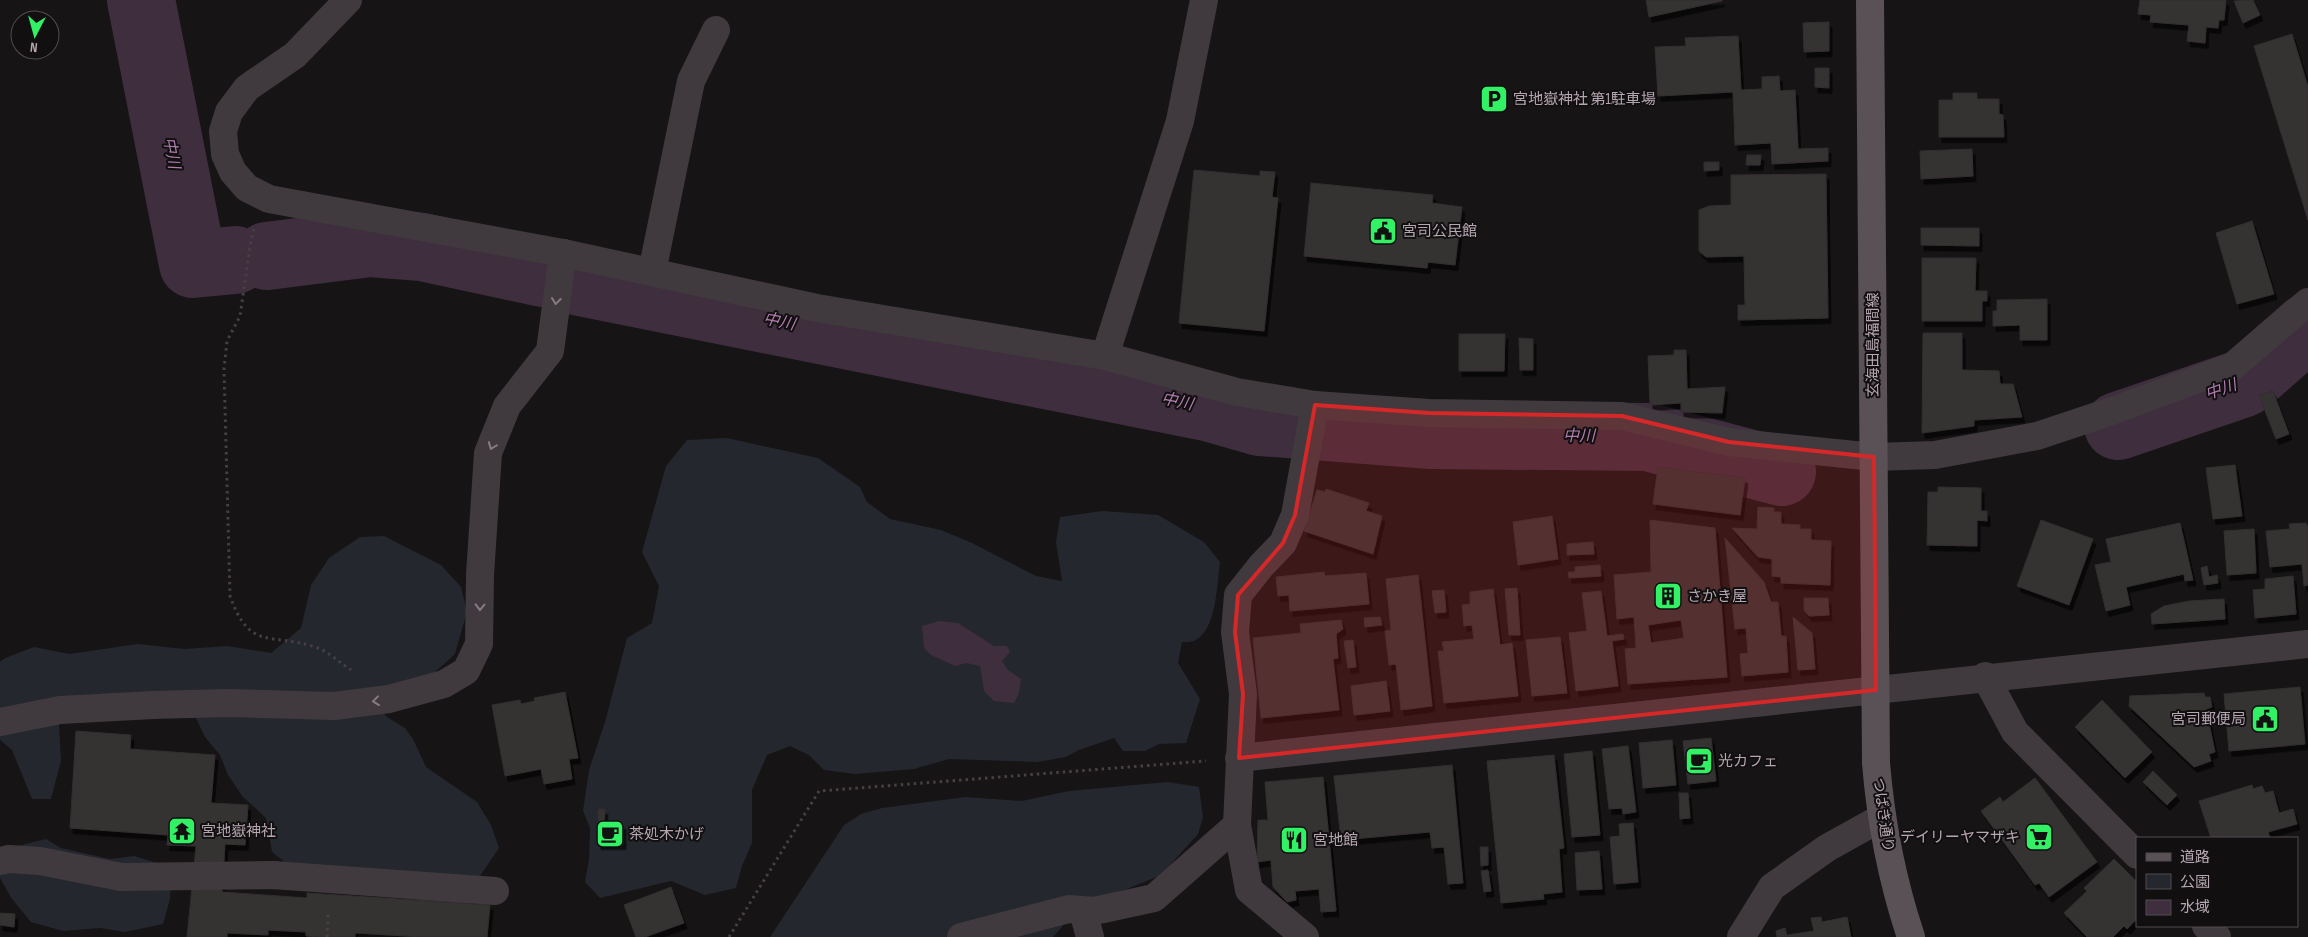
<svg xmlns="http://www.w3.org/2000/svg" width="2308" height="937" font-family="'Sofia Sans Condensed','Noto Sans JP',sans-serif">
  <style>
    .green { fill: #24272e }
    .water { fill: #3f2e3e }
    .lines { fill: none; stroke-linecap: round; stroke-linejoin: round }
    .river { stroke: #3f2e3e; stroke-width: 68 }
    .building { fill: #353133; stroke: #322e30; fill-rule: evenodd; filter: url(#shadow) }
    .path { stroke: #473f45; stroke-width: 3; stroke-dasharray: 2.5 4; stroke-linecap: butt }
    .minor { stroke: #403a3e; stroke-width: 28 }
    .major { stroke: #5a5157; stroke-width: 28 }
    .oneway { stroke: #877b83 }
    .marked { fill: #d62828; fill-opacity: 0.2; stroke: #d62828; stroke-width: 4; stroke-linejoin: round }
    .labels { text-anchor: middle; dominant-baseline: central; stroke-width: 4; stroke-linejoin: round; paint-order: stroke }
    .poi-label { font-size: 15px; fill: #b6a6b1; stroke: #110f10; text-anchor: start }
    .street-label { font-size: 15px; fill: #b6a6b1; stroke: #110f10 }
    .water-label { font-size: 16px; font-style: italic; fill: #b17dae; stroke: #110f10 }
  </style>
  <defs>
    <filter id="shadow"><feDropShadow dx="3" dy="5.5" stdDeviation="0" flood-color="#0009"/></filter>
  </defs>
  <rect width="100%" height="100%" fill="#161415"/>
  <g class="green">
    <path d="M727 438 818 458 860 487 867 502 890 519 941 530 972 543 1036 576 1062 581 1056 542 1060 517 1102 511 1158 515 1204 542 1220 562C1217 583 1217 631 1194 641 1191 642 1186 642 1182 642L1178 663 1200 699 1186 743 1159 744 1145 751H1123L1114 738 1079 750 1066 757 1037 762 949 759 914 769 855 774 824 770 809 755 790 746 767 755 752 790V843L742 866 736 888 705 895 671 881 600 898 585 882 589 859 590 828 583 811 589 770 605 722 627 638 652 623 659 586 642 552 666 466 687 440Z"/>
    <path d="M384 536 441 565 461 587 467 612 455 654 433 674 367 695 387 717 405 728 413 739 426 767 477 802 491 825 499 848 480 876 469 904 424 902 287 864 272 852 266 818 243 797 228 775 220 755 205 737 195 716 65 705 59 725 61 761 51 799H32L12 750 0 740V662L5 658 34 647 69 654 138 644 184 649 227 646 271 653 301 628 311 585 329 558 360 537Z"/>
    <path d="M1168 782 1199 787 1203 817 1198 834 1161 875 1127 889 1082 904 1053 937H770L844 825 861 814 882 808 965 797 1022 801 1069 791Z"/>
    <path d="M46 839 61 848 110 859 134 856 157 863 171 885 170 899 163 924 125 932 100 928 63 931 31 922 12 899 0 878V870L13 847Z"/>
    <path d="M401 934 437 937H357L360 935Z"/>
  </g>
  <path class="water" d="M939 621 958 623 994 646H1007L1010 652 1002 661 1008 670 1021 679 1019 693 1014 703 994 701 984 691 980 666 966 663 955 666 931 655 924 648 922 626Z"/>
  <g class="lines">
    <g class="river">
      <path d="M141 0 193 264 235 260"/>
      <path d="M267 256 370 243 422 247 543 273"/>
      <path d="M575 281 1211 408 1260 422 1431 435 1648 437 1782 472"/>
      <path d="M2118 426 2244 383 2308 327"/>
    </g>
  </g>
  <g class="building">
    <path d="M1646 0H1722V1L1649 17Z"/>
    <path d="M2140 0H2226L2224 20H2219L2218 28 2206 27 2205 43 2187 41 2189 25 2150 22 2151 15 2138 14Z"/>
    <path d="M2253 0 2260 15 2243 23 2234 1Z"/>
    <path d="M1829 22V51L1804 52 1803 23Z"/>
    <path d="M2292 34 2308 87V220L2254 46Z"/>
    <path d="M1738 36 1741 90 1762 89V77L1779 76 1780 91 1795 90 1798 149 1828 148V161L1772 164 1771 143 1735 145 1733 92 1658 96 1655 47 1686 46 1685 38Z"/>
    <path d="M1815 68H1829V88L1815 87Z"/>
    <path d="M1953 93H1977V99H1999V114L2003 115 2004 137H1939V100H1953Z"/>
    <path d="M1972 149 1973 176 1921 179 1920 151Z"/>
    <path d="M1747 155H1761L1760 165H1746Z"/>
    <path d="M1704 162H1719V170L1704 171Z"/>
    <path d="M1194 170 1260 176V171L1275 172 1272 197 1278 198 1264 331 1179 323Z"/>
    <path d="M1826 174 1828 318 1738 320V305H1745L1744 256 1706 257 1699 251V210L1709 206 1731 205V175Z"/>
    <path d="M1311 183 1433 195 1432 203 1462 207 1455 265 1428 262 1427 268 1304 256Z"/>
    <path d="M2252 221 2274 294 2237 304 2216 233Z"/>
    <path d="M1921 228H1979V246L1921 245Z"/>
    <path d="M1922 258H1976L1975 291H1987V301H1982V321H1922Z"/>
    <path d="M2047 299V340H2020V325L1993 326V311H1997V300Z"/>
    <path d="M1923 333H1962V370L1999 371 2000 384H2013L2022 417 1974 420V426L1922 433Z"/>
    <path d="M1459 334H1505L1504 371H1459Z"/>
    <path d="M1519 338 1533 339V370H1520Z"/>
    <path d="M1674 350H1686L1687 389 1725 387 1722 413 1681 412V403L1650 405 1648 356 1674 355Z"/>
    <path d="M2273 391 2289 434 2276 439 2259 395Z"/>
    <path d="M2235 465 2242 516 2213 519 2206 468Z"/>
    <path d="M1658 467 1745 478 1740 515 1653 504Z"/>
    <path d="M1938 487 1981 488V511H1987V521L1977 520V546L1927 545 1928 492H1938Z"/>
    <path d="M1326 489 1369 503 1366 511 1382 516 1373 554 1304 531 1317 490 1325 492Z"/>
    <path d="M1758 507 1774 508V512H1781V524L1800 525V529H1811V540L1831 541 1830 585 1781 583V577L1772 576V559L1758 557 1732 528 1757 529Z"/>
    <path d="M1552 516 1558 559 1518 565 1513 522Z"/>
    <path d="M1650 520 1715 528 1727 677 1628 684 1625 649 1636 648 1634 617 1617 619 1614 575 1651 572ZM1681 620 1684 638 1651 643 1648 625Z"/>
    <path d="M2041 520 2093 539 2069 605 2017 586Z"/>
    <path d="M2180 523 2193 580 2185 581 2184 574 2126 587 2130 605 2106 611 2095 565 2111 562 2106 539Z"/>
    <path d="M2306 523 2308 527V585L2304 586 2302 564 2270 567 2266 531 2290 529 2289 524Z"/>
    <path d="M2254 529 2256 573 2227 575 2224 531Z"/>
    <path d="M1725 538 1764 582 1771 602H1778L1781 636H1786L1788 672 1742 676 1740 654 1748 653 1746 628 1735 629Z"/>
    <path d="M1593 542 1594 554 1567 555V544Z"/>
    <path d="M1600 565 1601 576 1569 578 1568 572H1575V567Z"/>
    <path d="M2207 566 2209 577 2217 575 2218 583 2204 585 2201 568Z"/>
    <path d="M1324 572 1325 576 1366 573 1369 604 1290 611 1289 595 1278 596 1276 577Z"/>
    <path d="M1418 575 1432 706 1401 710 1396 664 1389 665 1385 631 1391 630 1386 579Z"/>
    <path d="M2293 576 2296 614 2255 618 2253 590 2265 589V579Z"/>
    <path d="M1517 588 1520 635H1509L1505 589Z"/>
    <path d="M1493 589 1500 645 1512 643 1518 696 1444 703 1438 651H1444L1442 642 1474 639 1472 625 1464 626 1462 605 1470 604V592Z"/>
    <path d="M1444 590 1446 612 1435 613 1432 591Z"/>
    <path d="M1601 591 1607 636 1623 634 1624 639 1612 641 1618 686 1576 691 1569 633 1587 631 1582 593Z"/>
    <path d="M1804 598H1828L1829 615 1809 616 1804 610Z"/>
    <path d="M2224 599 2225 619 2152 624 2151 614 2164 606 2189 601Z"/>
    <path d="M1380 617 1382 625 1365 627 1364 618Z"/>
    <path d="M1793 617 1812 633 1815 669 1798 670Z"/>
    <path d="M1341 620 1343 629 1336 634 1338 658 1333 659 1339 710 1261 718 1253 638 1301 633 1300 624Z"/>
    <path d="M1560 637 1567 693 1532 696 1526 640Z"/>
    <path d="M1353 640 1356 667 1348 668 1344 641Z"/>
    <path d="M1386 681 1390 711 1354 715 1351 686Z"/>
    <path d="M2300 687 2305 744 2229 751 2224 694Z"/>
    <path d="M565 692 578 758 569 759 572 779 544 784 541 769 505 776 492 705 520 700 521 704 535 701 534 698Z"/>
    <path d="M2204 693 2205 697H2210L2212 707 2206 709 2215 752 2209 754 2211 761 2194 767 2129 706 2130 696Z"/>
    <path d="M2102 700 2152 752 2125 778 2075 727Z"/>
    <path d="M76 731 131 735 130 749 215 755 211 803 248 805 245 845 225 844 222 892 307 898V893L490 905 487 937H423L355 933V937H319L306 936V932L268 930V935L227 933V937H187L196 846 167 845 168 835 70 828Z"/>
    <path d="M1711 738 1716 781 1688 784 1683 741Z"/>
    <path d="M1672 740 1676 785 1643 788 1639 743Z"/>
    <path d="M1628 746 1636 812 1623 814 1622 808 1609 809 1602 749Z"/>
    <path d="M1592 751 1600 835 1572 837 1564 754Z"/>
    <path d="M1554 755 1564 848 1559 849 1562 892 1543 894 1544 899 1501 903 1487 761Z"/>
    <path d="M1452 765 1463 883 1448 884 1444 847 1432 848 1430 832 1341 840 1334 776Z"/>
    <path d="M2153 771 2177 795 2167 805 2143 782Z"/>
    <path d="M1323 777 1336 911 1321 912 1319 889 1295 891 1296 900 1287 902 1273 887 1271 860 1257 862 1258 820H1268L1265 782Z"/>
    <path d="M2035 778 2097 862 2049 897 2039 883 2035 885 1981 811 2000 797 2003 802Z"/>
    <path d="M2252 785 2253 789 2262 786 2265 793 2273 791 2279 813 2293 809 2297 824 2268 832 2270 838H2211L2199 801Z"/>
    <path d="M1679 793H1688L1690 818 1680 819Z"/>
    <path d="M598 809H605L604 824H623V844H598Z"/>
    <path d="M1633 823 1638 882 1614 884 1610 837 1620 836 1619 824Z"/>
    <path d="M1480 847H1488V865L1481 866Z"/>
    <path d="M1599 851 1602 889 1577 890 1575 853Z"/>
    <path d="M2114 859 2137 882V919L2127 929 2124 926 2113 937H2087L2064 913 2087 891 2084 888Z"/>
    <path d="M1488 870 1491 891 1484 892 1481 871Z"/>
    <path d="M671 887 684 923 645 937H636L624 905Z"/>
    <path d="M0 913 15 914 14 927 0 925Z"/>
    <path d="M1821 917 1822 922 1847 917 1851 937H1777L1776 931 1785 928 1787 935 1814 931 1811 918Z"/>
  </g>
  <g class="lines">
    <g class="path">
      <path d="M254 229 251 240 240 316 227 341 224 369 230 596C250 652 270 632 315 647 328 651 340 663 351 670"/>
      <path d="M327 937 328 913"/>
      <path d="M729 937 819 791 1206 761"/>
    </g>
    <g class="minor">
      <path d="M348 0 295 55 247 88 229 112 223 131 225 154 233 172 247 188 269 199 563 253 817 308 1105 356 1237 392 1315 405 1429 413 1622 416 1729 442 1874 457 1935 455 2037 436 2112 411 2233 366 2308 302"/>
      <path d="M652 272 691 81 716 30"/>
      <path d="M1105 356 1180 121 1204 0"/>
      <path d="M1985 676 2015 732 2137 855"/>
      <path d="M0 722 60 710 153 705 229 703 334 706 389 699 444 684 466 671 479 644 480 575 488 453 507 406 550 351 563 253"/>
      <path d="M1239 758C1595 720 1951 679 2308 644"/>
      <path d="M1237 825 1249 890 1305 937"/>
      <path d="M0 861 9 859 40 861 121 877 273 875 495 891"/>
      <path d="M1083 911 1090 937"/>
      <path d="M2206 926 2217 937"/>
      <path d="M961 937 1069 909 1094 911 1154 898 1237 825 1243 694 1235 632 1238 595 1261 566 1283 543 1295 515 1315 405"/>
      <path d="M1741 937 1772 887 1827 848 1881 818"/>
    </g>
    <path class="major" d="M1870 0 1876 763C1881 824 1892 880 1911 937"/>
  </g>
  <defs><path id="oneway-chevron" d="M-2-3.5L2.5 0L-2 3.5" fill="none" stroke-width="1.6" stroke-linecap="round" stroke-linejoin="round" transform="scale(1.25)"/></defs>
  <g class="oneway">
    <use href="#oneway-chevron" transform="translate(556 301) rotate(97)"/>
    <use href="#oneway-chevron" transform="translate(492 446) rotate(111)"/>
    <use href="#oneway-chevron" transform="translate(480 607) rotate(91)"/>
    <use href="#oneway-chevron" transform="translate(376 701) rotate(173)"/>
  </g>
  <path class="marked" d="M1315 405 1429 413 1622 416 1729 442 1874 457 1876 690 1239 758 1243 694 1235 632 1238 595 1283 543 1295 515Z"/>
  <defs>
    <g id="parking-square" transform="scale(1.4375)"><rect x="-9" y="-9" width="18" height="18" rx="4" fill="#32f165" stroke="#110f10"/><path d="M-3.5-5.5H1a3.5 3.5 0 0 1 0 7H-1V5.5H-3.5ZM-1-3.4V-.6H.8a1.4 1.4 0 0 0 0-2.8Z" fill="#111"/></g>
    <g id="civic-square" transform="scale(1.4375)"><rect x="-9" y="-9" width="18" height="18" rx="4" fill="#32f165" stroke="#110f10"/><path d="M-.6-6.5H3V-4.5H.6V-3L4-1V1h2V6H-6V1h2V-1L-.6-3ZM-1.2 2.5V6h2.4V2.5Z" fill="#111"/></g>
    <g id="building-square" transform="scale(1.4375)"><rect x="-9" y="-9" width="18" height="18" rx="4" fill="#32f165" stroke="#110f10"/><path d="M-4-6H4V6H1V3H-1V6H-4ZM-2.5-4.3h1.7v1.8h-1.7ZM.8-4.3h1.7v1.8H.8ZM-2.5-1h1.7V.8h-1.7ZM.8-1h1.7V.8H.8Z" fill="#111"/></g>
    <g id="cafe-square" transform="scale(1.4375)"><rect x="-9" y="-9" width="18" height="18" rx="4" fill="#32f165" stroke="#110f10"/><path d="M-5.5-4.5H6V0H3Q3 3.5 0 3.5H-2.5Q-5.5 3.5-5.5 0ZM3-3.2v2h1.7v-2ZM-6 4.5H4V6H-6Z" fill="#111"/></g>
    <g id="temple-square" transform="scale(1.4375)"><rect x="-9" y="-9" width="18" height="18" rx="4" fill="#32f165" stroke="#110f10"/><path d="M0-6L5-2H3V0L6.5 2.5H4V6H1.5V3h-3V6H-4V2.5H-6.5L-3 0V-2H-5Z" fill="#111"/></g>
    <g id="supermarket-square" transform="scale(1.4375)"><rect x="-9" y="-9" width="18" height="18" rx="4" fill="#32f165" stroke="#110f10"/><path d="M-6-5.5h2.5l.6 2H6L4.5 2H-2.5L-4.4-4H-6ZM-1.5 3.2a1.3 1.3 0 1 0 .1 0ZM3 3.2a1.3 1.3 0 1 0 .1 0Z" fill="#111"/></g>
    <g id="restaurant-square" transform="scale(1.4375)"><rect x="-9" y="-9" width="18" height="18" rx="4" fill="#32f165" stroke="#110f10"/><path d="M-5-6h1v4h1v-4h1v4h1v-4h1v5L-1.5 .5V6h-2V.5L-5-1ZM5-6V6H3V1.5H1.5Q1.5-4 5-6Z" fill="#111"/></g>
  </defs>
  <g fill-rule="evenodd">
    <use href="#parking-square" x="1494" y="99"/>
    <use href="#civic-square" x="1383" y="231"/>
    <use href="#building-square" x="1668" y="596"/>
    <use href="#civic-square" x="2265" y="719"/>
    <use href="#cafe-square" x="1699" y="761"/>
    <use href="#temple-square" x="182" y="831"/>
    <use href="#cafe-square" x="610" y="834"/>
    <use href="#supermarket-square" x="2039" y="837"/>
    <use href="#restaurant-square" x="1294" y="840"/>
  </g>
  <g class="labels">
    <g class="poi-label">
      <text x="1513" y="99">宮地嶽神社 第1駐車場</text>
      <text x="1402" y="231">宮司公民館</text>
      <text x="1687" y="596">さかき屋</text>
      <text x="2246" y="719" text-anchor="end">宮司郵便局</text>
      <text x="1718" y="761">光カフェ</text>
      <text x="201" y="831">宮地嶽神社</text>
      <text x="629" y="834">茶処木かげ</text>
      <text x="2020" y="837" text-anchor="end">デイリーヤマザキ</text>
      <text x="1313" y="840">宮地館</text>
    </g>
    <g class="street-label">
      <text transform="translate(1873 345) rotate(-90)">玄海田島福間線</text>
      <text transform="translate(1883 815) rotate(82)">つばき通り</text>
    </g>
    <g class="water-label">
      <text transform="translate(171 153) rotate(79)">中川</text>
      <text transform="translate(779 322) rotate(11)">中川</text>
      <text transform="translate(2221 390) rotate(-19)">中川</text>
      <text transform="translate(1177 402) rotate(11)">中川</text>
      <text x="1579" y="436">中川</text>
    </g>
  </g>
  <rect x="2136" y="837" width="162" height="90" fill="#110f10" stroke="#534b50"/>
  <rect x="2146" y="853" width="25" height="8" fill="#5a5157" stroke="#534b50"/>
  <text x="2180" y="862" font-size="15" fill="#b6a6b1">道路</text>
  <rect x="2146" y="874" width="25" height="15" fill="#24272e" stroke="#534b50"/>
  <text x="2180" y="887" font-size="15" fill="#b6a6b1">公園</text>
  <rect x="2146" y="900" width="25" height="15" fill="#3f2e3e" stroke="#534b50"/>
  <text x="2180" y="912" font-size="15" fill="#b6a6b1">水域</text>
  <g transform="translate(35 35) rotate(186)"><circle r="24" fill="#110f10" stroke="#534b50"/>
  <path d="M0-4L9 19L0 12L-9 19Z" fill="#32f165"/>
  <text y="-8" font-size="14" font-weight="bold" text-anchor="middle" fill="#b6a6b1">N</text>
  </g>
</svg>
